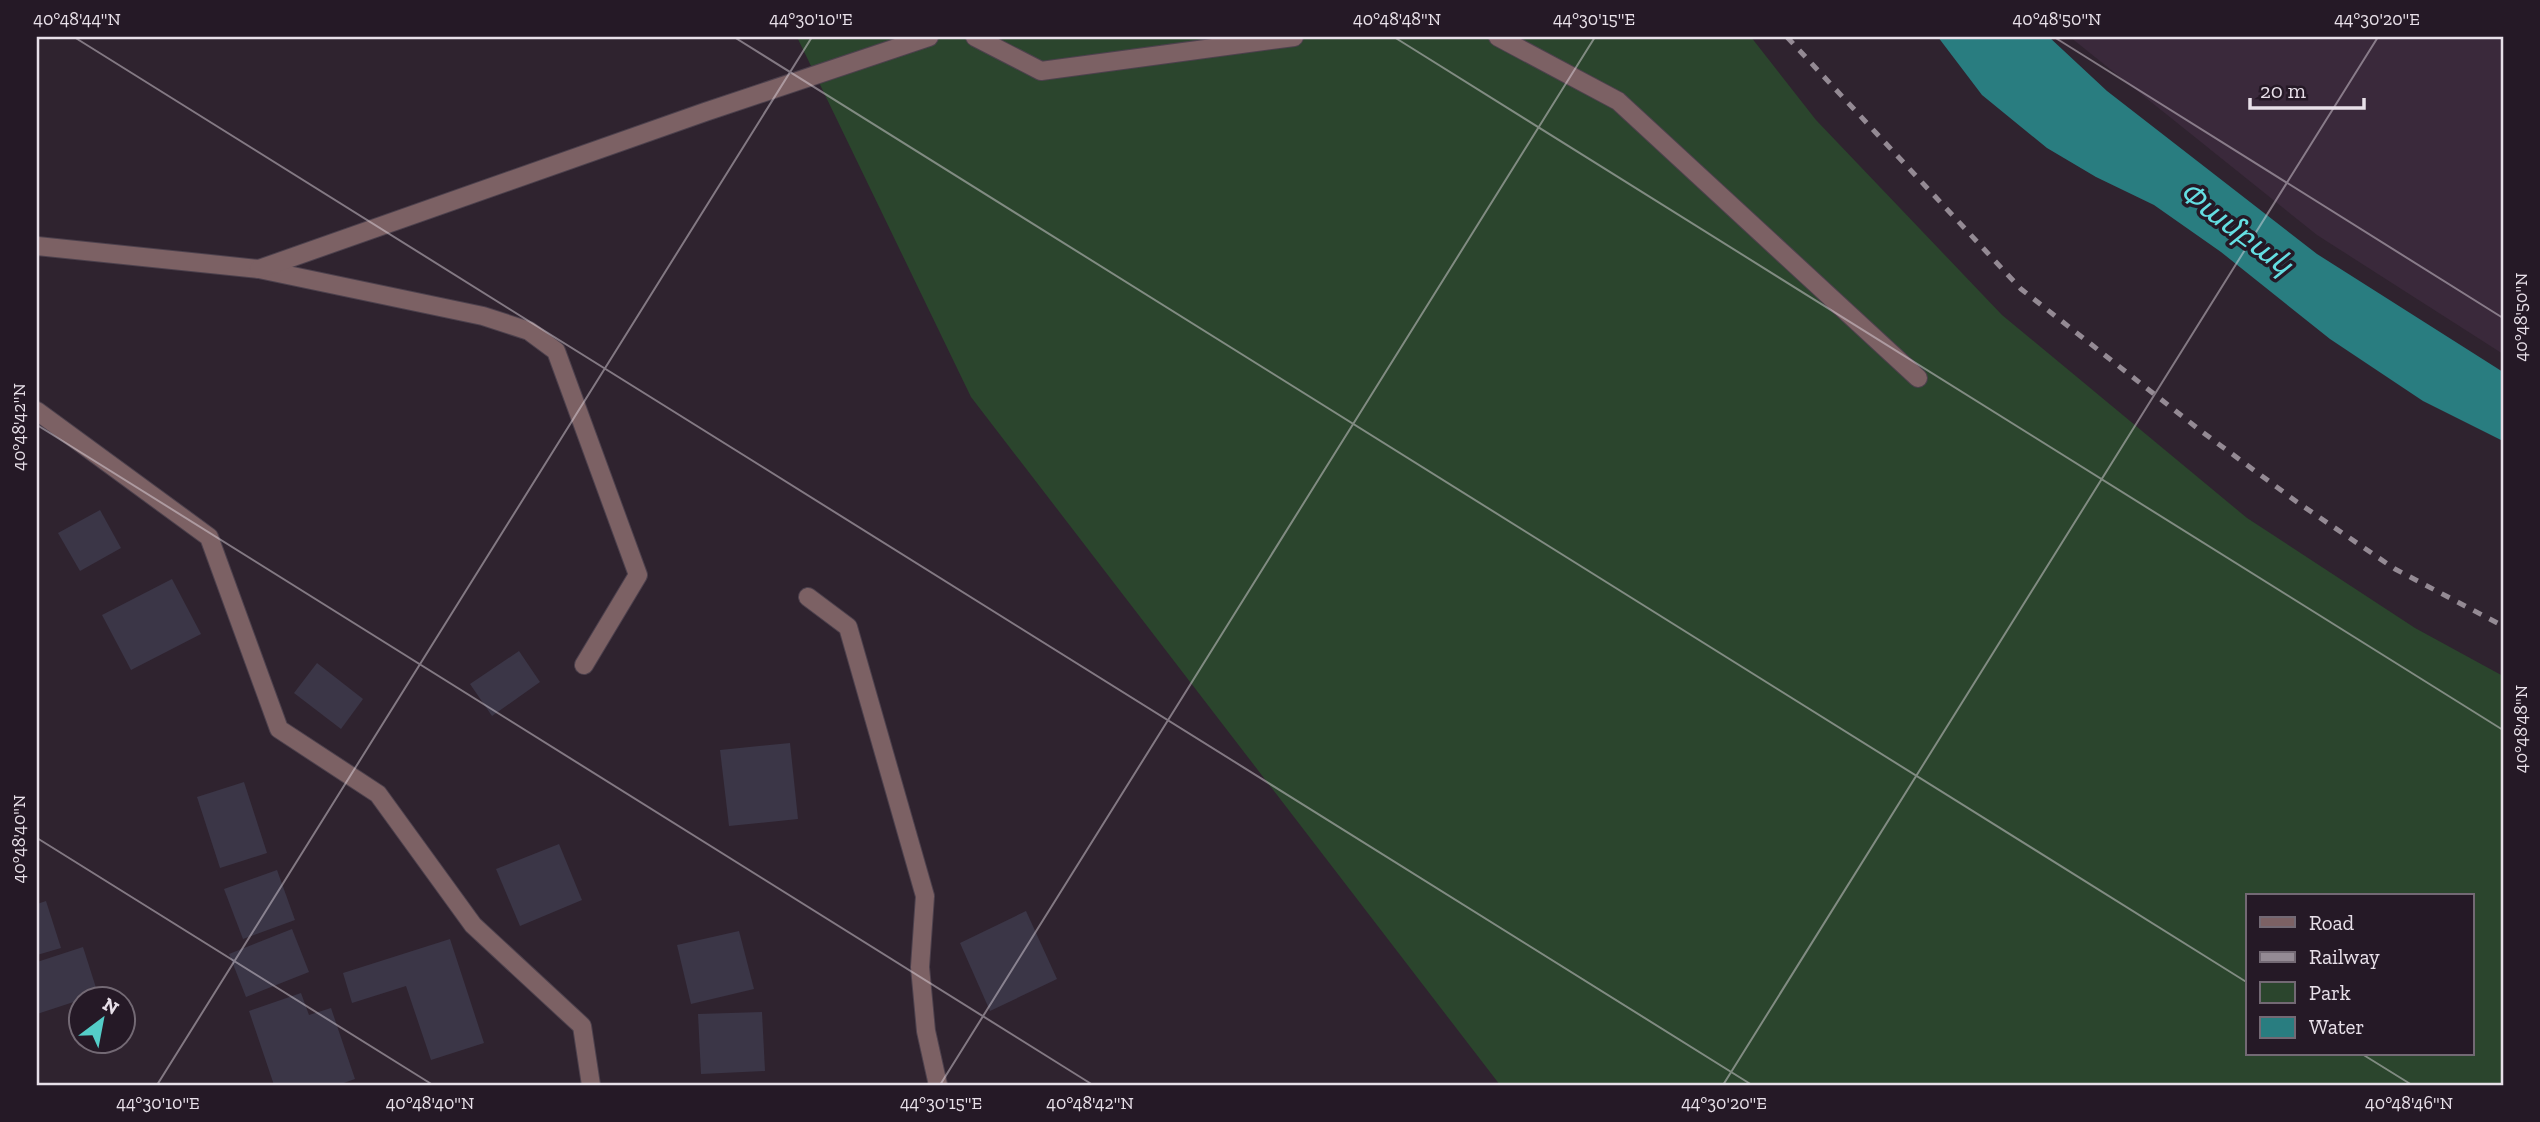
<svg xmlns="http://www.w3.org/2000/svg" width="2540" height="1122" font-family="'Zilla Slab','Noto Sans Armenian',serif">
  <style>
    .built { fill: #3a293b }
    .green { fill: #2b452d; fill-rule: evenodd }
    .water { fill: #297d80 }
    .building { fill: #3b3647 }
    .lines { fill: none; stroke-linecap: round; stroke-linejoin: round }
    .minor-casing { stroke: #4d414d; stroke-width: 20 }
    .minor { stroke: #7c6164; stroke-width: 18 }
    .rail { stroke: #948a94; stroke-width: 5; stroke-dasharray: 9 9; stroke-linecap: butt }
    .ticks { fill: none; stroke: #e8e0e9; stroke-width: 2; stroke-opacity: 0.45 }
    .labels { text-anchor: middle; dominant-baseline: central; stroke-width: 7; stroke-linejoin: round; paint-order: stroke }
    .water-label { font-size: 30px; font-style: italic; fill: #64dee2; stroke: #251926 }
    .neatline { fill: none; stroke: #e8e0e9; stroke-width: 2.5 }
    .ticks-label { font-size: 18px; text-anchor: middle; fill: #e8e0e9 }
  </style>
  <rect width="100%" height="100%" fill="#2f232f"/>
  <path class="built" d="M2070 37H2503V354L2317 235Z"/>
  <path class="green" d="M797 37H1751L1816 120 2002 315 2247 518 2415 628 2503 676V1085H1500L971 397ZM2248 896H2472V1054H2248Z"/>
  <path class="water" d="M1938 37H2049L2107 91 2317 254 2503 372V441L2423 401 2330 339 2221 252 2154 205 2096 177 2047 148 1982 95Z"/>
  <g class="building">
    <path d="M100 510 121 548 80 571 58 533Z"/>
    <path d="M172 579 201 634 131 670 102 615Z"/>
    <path d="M519 651 540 682 492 716 470 684Z"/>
    <path d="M317 663 363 699 341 729 294 693Z"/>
    <path d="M790 743 798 819 729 826 720 750Z"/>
    <path d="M244 782 267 853 220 868 197 797Z"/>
    <path d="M559 844 582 900 520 926 496 869Z"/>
    <path d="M277 870 295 920 243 939 224 889Z"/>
    <path d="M46 901 61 948 37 955V904Z"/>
    <path d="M1026 911 1057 979 990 1011 960 943Z"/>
    <path d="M292 929 309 972 246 997 229 954Z"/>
    <path d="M739 931 754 989 691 1004 677 945Z"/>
    <path d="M450 939 484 1043 431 1060 406 986 352 1003 343 973Z"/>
    <path d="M83 947 98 994 37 1014V962Z"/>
    <path d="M301 993 309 1015 331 1008 355 1079 338 1085H274L249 1011Z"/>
    <path d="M762 1012 765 1071 701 1074 698 1014Z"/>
  </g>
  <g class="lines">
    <g class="minor-casing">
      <g id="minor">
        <path d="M975 37 1041 71 1294 37"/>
        <path d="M1498 37 1618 101 1918 378"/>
        <path d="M37 246 259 269 483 316 529 331 556 351 638 575 584 665"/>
        <path d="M259 269 705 112 929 37"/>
        <path d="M37 411 209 537 279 729 378 794 473 925 582 1026 591 1085"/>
        <path d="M808 597 848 627 925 896 920 967 926 1031 938 1085"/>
      </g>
    </g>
    <use href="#minor" class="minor"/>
    <path class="rail" d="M1787 37 2021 289 2201 431 2297 502 2395 569 2503 626"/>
  </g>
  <path class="ticks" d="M74 37 1752 1085M734 37 2248 983M1394 37 2503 730M2054 37 2503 318M37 425 1093 1085M37 838 433 1085M2362 1054 2412 1085M157 1085 812 37M940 1085 1595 37M1723 1085 2378 37"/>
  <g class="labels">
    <g class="water-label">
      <text transform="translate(2236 228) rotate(37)">Փամբակ</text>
    </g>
  </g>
  <rect width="2540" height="1122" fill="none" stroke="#251926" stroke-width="77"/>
  <rect x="2246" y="894" width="228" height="161" fill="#251926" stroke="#736974" stroke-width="2"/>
  <rect x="2260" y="917" width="35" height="10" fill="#7c6164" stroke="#736974" stroke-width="2"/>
  <text x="2309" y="930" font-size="21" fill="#e8e0e9">Road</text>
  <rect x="2260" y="952" width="35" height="10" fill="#948a94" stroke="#736974" stroke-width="2"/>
  <text x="2309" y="964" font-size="21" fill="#e8e0e9">Railway</text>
  <rect x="2260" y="982" width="35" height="21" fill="#2b452d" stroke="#736974" stroke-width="2"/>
  <text x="2309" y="1000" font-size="21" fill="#e8e0e9">Park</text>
  <rect x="2260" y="1017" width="35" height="21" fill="#297d80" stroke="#736974" stroke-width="2"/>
  <text x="2309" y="1034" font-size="21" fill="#e8e0e9">Water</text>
  <g transform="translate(102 1020) rotate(32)"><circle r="33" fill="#251926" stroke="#736974" stroke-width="2"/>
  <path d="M0-5L12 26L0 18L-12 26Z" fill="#54cdc8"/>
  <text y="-10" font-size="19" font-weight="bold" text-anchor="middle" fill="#e8e0e9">N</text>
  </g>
  <path d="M2250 98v10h114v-10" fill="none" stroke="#e8e0e9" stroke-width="3.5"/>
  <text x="2260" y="98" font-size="21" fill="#e8e0e9" stroke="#251926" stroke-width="5" paint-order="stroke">20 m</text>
  <rect x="38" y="38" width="2464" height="1046" class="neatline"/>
  <g class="ticks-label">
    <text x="77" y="25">40°48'44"N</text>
    <text x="811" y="25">44°30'10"E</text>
    <text x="1397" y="25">40°48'48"N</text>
    <text x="1594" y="25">44°30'15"E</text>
    <text x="2057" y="25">40°48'50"N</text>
    <text x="2377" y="25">44°30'20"E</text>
    <text transform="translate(2521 317) rotate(-90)" y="6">40°48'50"N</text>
    <text transform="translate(19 427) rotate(-90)" y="6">40°48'42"N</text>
    <text transform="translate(2521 729) rotate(-90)" y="6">40°48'48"N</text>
    <text transform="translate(19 839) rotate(-90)" y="6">40°48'40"N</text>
    <text x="158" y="1109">44°30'10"E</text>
    <text x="430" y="1109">40°48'40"N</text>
    <text x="941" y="1109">44°30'15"E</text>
    <text x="1090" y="1109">40°48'42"N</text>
    <text x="1724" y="1109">44°30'20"E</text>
    <text x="2409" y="1109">40°48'46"N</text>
  </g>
</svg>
